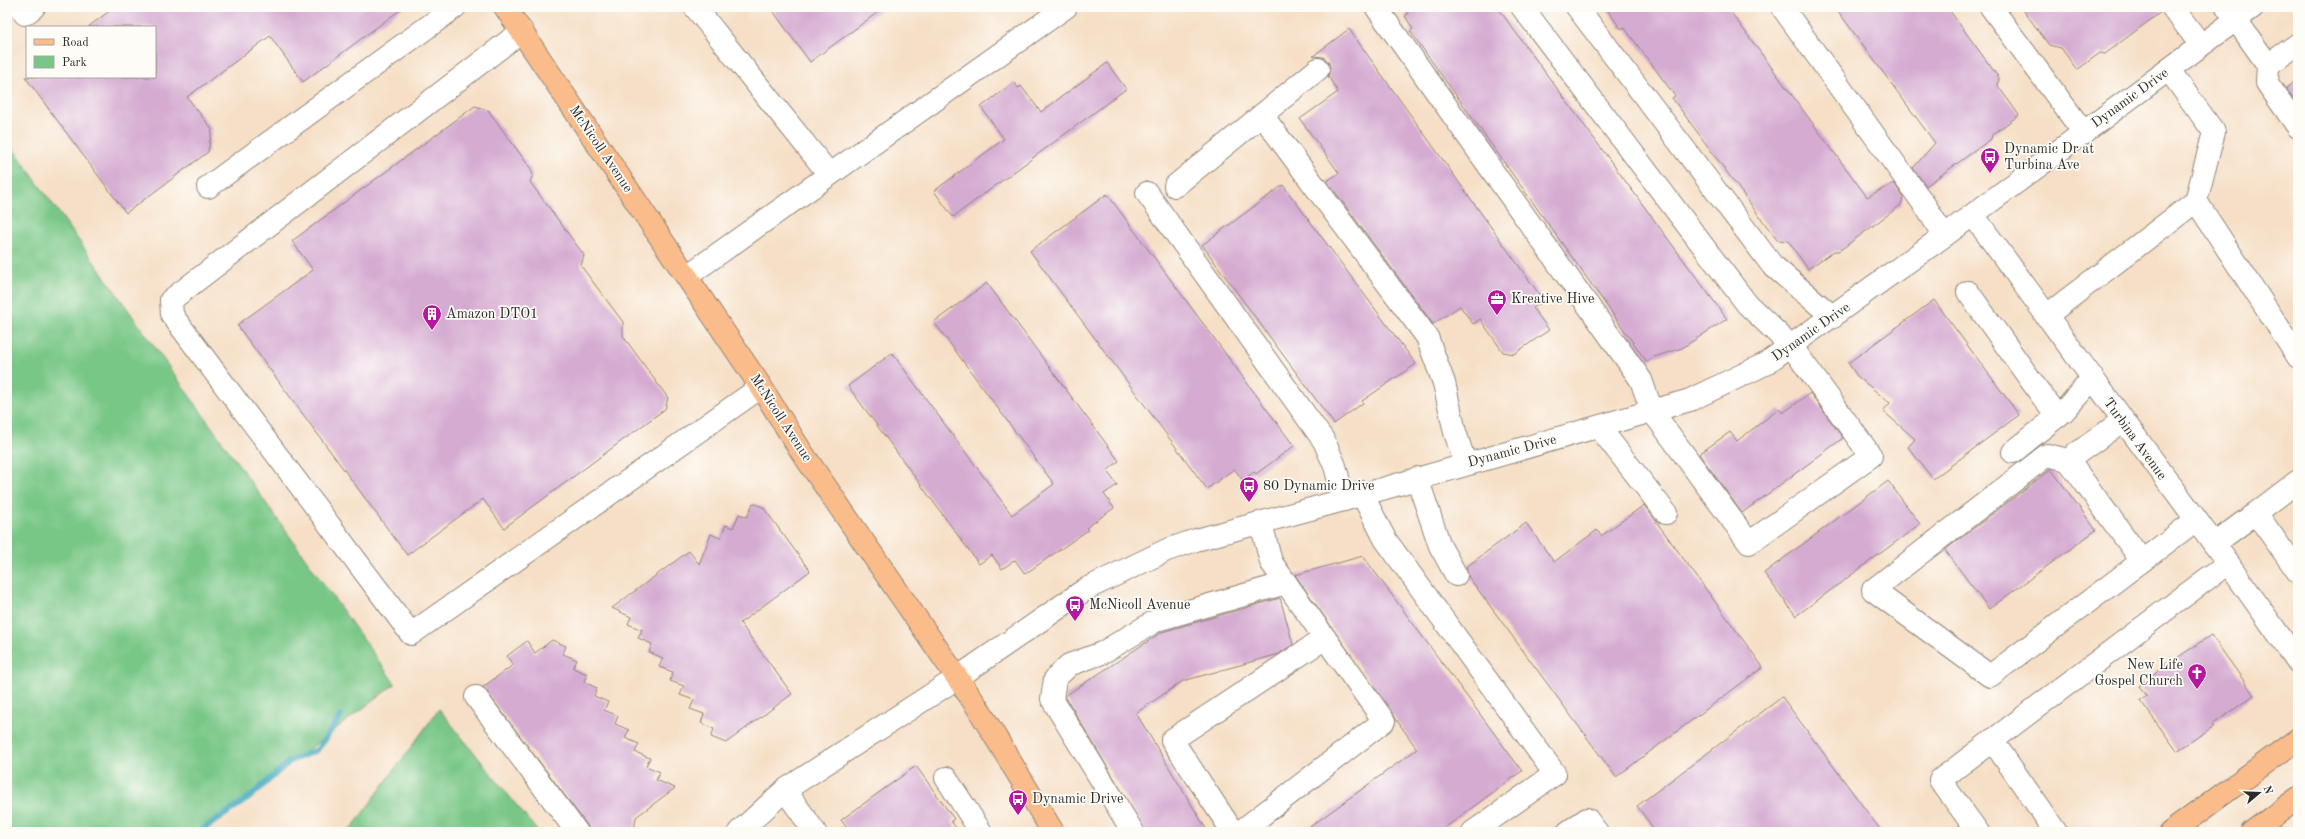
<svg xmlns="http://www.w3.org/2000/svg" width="2305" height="839" font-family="'Old Standard TT',serif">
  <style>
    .green { fill: #79c787; stroke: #527959 }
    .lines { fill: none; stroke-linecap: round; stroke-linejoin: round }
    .stream { stroke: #3fa9be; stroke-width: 6 }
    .building { fill: #d5abd2 }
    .minor-casing { stroke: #908578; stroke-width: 24 }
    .major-casing { stroke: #908578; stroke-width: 24 }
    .minor { stroke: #fff; stroke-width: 22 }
    .major { stroke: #fabc8b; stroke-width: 22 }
    .labels { text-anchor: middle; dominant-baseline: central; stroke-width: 3.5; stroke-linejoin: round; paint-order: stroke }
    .street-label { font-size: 14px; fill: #2b2b2b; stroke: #fdfcf7 }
    .poi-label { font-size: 14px; fill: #2b2b2b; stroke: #fdfcf7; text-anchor: start }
  </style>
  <rect width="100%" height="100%" fill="#fdfcf7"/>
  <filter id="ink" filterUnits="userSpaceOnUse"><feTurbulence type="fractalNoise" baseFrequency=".025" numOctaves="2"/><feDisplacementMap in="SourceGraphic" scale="8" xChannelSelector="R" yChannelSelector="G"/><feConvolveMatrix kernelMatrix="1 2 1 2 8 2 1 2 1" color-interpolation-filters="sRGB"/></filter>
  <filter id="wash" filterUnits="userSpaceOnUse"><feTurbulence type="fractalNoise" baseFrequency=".012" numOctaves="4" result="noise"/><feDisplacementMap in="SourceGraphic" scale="16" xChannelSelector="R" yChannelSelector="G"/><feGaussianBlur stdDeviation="0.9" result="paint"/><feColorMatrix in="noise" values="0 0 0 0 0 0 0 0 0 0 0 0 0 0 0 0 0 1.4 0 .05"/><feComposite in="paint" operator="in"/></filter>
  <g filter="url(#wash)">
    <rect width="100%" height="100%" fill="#f6dfc6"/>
    <g class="green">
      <path d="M7 140 395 684 200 832H13L7 824Z"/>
      <path d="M439 709 538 832H345L354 825Z"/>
    </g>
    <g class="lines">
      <path class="stream" d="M199 832 250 797 290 761 317 750 341 716"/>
    </g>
    <g id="blocks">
      <g class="building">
        <path d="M115 7H404L303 82 270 36 187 97 212 129 208 152 126 213 25 77H155V27H88Z"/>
        <path d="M770 7H885L810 62Z"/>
        <path d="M1403 7H1497L1727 319 1682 348 1654 357 1647 362 1410 31 1413 29 1405 16 1408 14Z"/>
        <path d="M1605 7H1727L1867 197 1894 183 1903 197 1901 205 1839 251H1834L1808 269 1788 241 1777 240 1672 98 1675 96 1624 27 1621 29Z"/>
        <path d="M1835 7H1947L1999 78 1998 86 2019 115 1992 135 1991 139 1926 186 1913 168 1935 143Z"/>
        <path d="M2021 7H2160L2161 12 2105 54 2100 53 2077 70 2061 48 2049 45Z"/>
        <path d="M1349 29 1544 301 1533 308 1549 330 1514 354 1503 352 1480 319 1473 324 1460 306 1433 324 1327 181 1339 173 1300 119 1338 92 1328 76 1330 67 1328 61 1323 57 1313 56Z"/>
        <path d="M1107 63 1126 89 953 217 934 191 1004 139 981 107 1014 82 1018 88 1021 86 1041 112Z"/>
        <path d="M2298 79V105L2286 88Z"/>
        <path d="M475 106 488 110 531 169 533 175 530 182 584 255 581 266 623 322V336L668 398 665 409 504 528 483 499 407 555 237 325 313 270 292 241Z"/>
        <path d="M1283 185 1416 364 1362 401 1363 403 1334 424 1202 245Z"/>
        <path d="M1107 194 1294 446 1256 474 1254 472 1243 480 1234 469 1207 489 1030 251Z"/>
        <path d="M987 283 1119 461 1107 471 1117 485 1104 494 1114 508 1086 528 1088 530 1025 574 1015 560 1002 569 992 555 979 564 848 386 892 353 1012 515 1054 484 934 322Z"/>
        <path d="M1934 300 2019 415 1933 479 1908 447 1915 439 1883 411 1890 403 1857 376 1848 363Z"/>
        <path d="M1810 393 1843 438 1742 513 1699 454 1730 432 1737 441 1779 409 1783 413Z"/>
        <path d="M2051 469 2096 530 1989 609 1945 550Z"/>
        <path d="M1888 481 1920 524 1796 616 1764 573Z"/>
        <path d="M753 503 763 507 810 571 740 623 792 694 726 743 711 737 714 729 701 723 704 714 690 709 694 700 680 695 684 686 670 681 673 672 659 667 663 658 649 652 652 644 638 638 642 630 628 624 631 617 612 608 689 551 699 564 711 534 720 538 726 525 733 528 739 514 747 517Z"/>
        <path d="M1644 505 1763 667 1616 777 1468 576 1466 567 1526 523 1554 562 1597 530 1601 536Z"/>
        <path d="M1363 556 1522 771 1439 832H1303L1417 749 1295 575Z"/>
        <path d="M1280 598 1293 644 1279 654 1183 681 1136 713 1208 832H1146L1065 696 1162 632Z"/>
        <path d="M2211 635 2254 695 2212 725 2214 726 2177 751 2140 700 2147 696 2139 686 2167 663 2168 664Z"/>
        <path d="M552 640 566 646 563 654 577 660 573 668 587 674 584 682 597 688 594 696 608 702 604 710 618 716 615 724 629 730 625 738 639 744 635 752 650 758 646 766 660 772 656 780 675 788 636 817 634 832H589L587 825 483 687 513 665 507 656 527 641 535 653Z"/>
        <path d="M1782 697 1882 832H1656L1637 806Z"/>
        <path d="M916 766 954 819 951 821 959 832H850L841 820Z"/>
      </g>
    </g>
  </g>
  <g filter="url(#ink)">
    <use href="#blocks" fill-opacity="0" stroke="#908578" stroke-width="1"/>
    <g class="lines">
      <g class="minor-casing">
        <g id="minor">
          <path d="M20 7 25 14 34 7"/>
          <path d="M695 7 829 174"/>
          <path d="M1376 7 1641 380 1652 411 1749 543 1871 456 1792 347 1747 304 1522 7"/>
          <path d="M1577 7 1772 265 1833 317"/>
          <path d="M1782 7 1926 207 1944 236"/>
          <path d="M1991 7 2084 133"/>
          <path d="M2172 7 2201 45"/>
          <path d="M2227 7 2268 65 2267 83 2298 127"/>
          <path d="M522 31 171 300 172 315 411 634 761 387"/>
          <path d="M2268 65 2298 44"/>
          <path d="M1262 115 1318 69"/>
          <path d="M1175 186 1262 115 1427 337 1444 383 1455 432 1465 463"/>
          <path d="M208 187 455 7"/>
          <path d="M1147 193 1324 441 1335 466 1344 500"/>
          <path d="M2196 201 2298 357"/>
          <path d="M1973 215 2228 563 2298 662"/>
          <path d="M687 276 1066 7"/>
          <path d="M1968 292 2057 417"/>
          <path d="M2046 316 2196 201 2214 132 2169 70"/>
          <path d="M2122 421 2068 460 2142 561 2196 520"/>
          <path d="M1599 427 1666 513"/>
          <path d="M2013 452 2064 411 2092 379"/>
          <path d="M2068 460 2047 455 1873 590 1990 676 2142 561"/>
          <path d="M1417 478 1440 546 1456 575"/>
          <path d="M2298 481 2256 513 2298 572"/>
          <path d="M1361 492 1385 539 1555 774 1473 832"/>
          <path d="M2214 544 2256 513"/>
          <path d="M476 697 577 832"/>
          <path d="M1992 740 2056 832"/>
          <path d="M946 778 981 832"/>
          <path d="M785 790 815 832"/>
          <path d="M739 832 785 790 957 678 1086 589 1167 550 1196 540 1344 500 1690 400 1765 364 1944 236 2253 7"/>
          <path d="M1133 832 1052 699 1055 679 1069 665 1102 653 1157 620 1286 583"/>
          <path d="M1233 832 1172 740 1325 638"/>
          <path d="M1240 832 1384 721 1271 562 1261 523"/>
          <path d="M1568 832 1587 819 1597 832"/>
          <path d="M1978 832 1940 780 2228 563"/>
        </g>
      </g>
      <g class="major-casing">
        <g id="major">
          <path d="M505 7 761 387 801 451 976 705 1053 832"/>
          <path d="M2171 832 2298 739"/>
          <path d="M2252 832 2298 798"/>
        </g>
      </g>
      <use href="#minor" class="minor"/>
      <use href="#major" class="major"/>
    </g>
  </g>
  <defs>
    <g id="bus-pin" transform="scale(1)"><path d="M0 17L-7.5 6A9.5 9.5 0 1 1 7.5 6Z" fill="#b5179e" stroke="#fdfcf7"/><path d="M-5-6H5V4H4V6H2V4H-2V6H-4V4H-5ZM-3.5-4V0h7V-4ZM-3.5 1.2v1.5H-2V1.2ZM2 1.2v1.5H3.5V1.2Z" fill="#fff"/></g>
    <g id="office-pin" transform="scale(1)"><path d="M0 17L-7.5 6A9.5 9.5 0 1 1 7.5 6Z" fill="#b5179e" stroke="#fdfcf7"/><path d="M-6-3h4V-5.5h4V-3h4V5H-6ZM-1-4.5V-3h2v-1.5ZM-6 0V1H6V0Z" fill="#fff"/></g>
    <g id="building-pin" transform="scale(1)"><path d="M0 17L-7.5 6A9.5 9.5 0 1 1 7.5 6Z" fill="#b5179e" stroke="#fdfcf7"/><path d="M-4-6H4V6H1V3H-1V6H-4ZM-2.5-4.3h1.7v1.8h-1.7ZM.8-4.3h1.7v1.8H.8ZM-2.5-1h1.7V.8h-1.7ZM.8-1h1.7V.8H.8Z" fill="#fff"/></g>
    <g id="church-pin" transform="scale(1)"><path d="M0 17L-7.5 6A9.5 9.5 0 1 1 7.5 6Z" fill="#b5179e" stroke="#fdfcf7"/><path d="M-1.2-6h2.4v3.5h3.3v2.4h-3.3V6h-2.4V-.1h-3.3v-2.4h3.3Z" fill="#fff"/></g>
  </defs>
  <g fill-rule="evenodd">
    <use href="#bus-pin" x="1990" y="157"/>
    <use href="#office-pin" x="1497" y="299"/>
    <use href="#building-pin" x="432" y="314"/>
    <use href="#bus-pin" x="1249" y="486"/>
    <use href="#bus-pin" x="1075" y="605"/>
    <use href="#church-pin" x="2197" y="673"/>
    <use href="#bus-pin" x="1018" y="799"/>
  </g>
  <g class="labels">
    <g class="street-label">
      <text transform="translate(2130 98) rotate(-36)">Dynamic Drive</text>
      <text transform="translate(601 149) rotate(56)">McNicoll Avenue</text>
      <text transform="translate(1811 332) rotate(-35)">Dynamic Drive</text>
      <text transform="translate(781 418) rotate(57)">McNicoll Avenue</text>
      <text transform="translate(2135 439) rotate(54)">Turbina Avenue</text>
      <text transform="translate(1512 451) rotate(-15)">Dynamic Drive</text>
    </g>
    <g class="poi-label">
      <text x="2004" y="149">Dynamic Dr at<tspan x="2004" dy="16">Turbina Ave</tspan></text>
      <text x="1511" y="299">Kreative Hive</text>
      <text x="446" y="314">Amazon DTO1</text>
      <text x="1263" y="486">80 Dynamic Drive</text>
      <text x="1089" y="605">McNicoll Avenue</text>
      <text x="2183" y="665" text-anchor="end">New Life<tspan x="2183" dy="16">Gospel Church</tspan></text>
      <text x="1032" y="799">Dynamic Drive</text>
    </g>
  </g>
  <rect width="2305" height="839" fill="none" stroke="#fdfcf7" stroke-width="24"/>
  <rect x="26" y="26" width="130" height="52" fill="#fdfcf7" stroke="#a9a8a5"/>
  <rect x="34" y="39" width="20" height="6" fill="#fabc8b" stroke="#a9a8a5"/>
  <text x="62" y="46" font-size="12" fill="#2b2b2b">Road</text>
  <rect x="34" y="56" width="20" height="12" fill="#79c787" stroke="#a9a8a5"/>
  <text x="62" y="66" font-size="12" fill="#2b2b2b">Park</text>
  <g transform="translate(2259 793) rotate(71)" stroke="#fdfcf7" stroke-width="3" paint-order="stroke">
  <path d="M0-3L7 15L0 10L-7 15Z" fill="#2b2b2b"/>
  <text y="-6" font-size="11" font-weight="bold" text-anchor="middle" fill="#2b2b2b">N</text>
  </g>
</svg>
